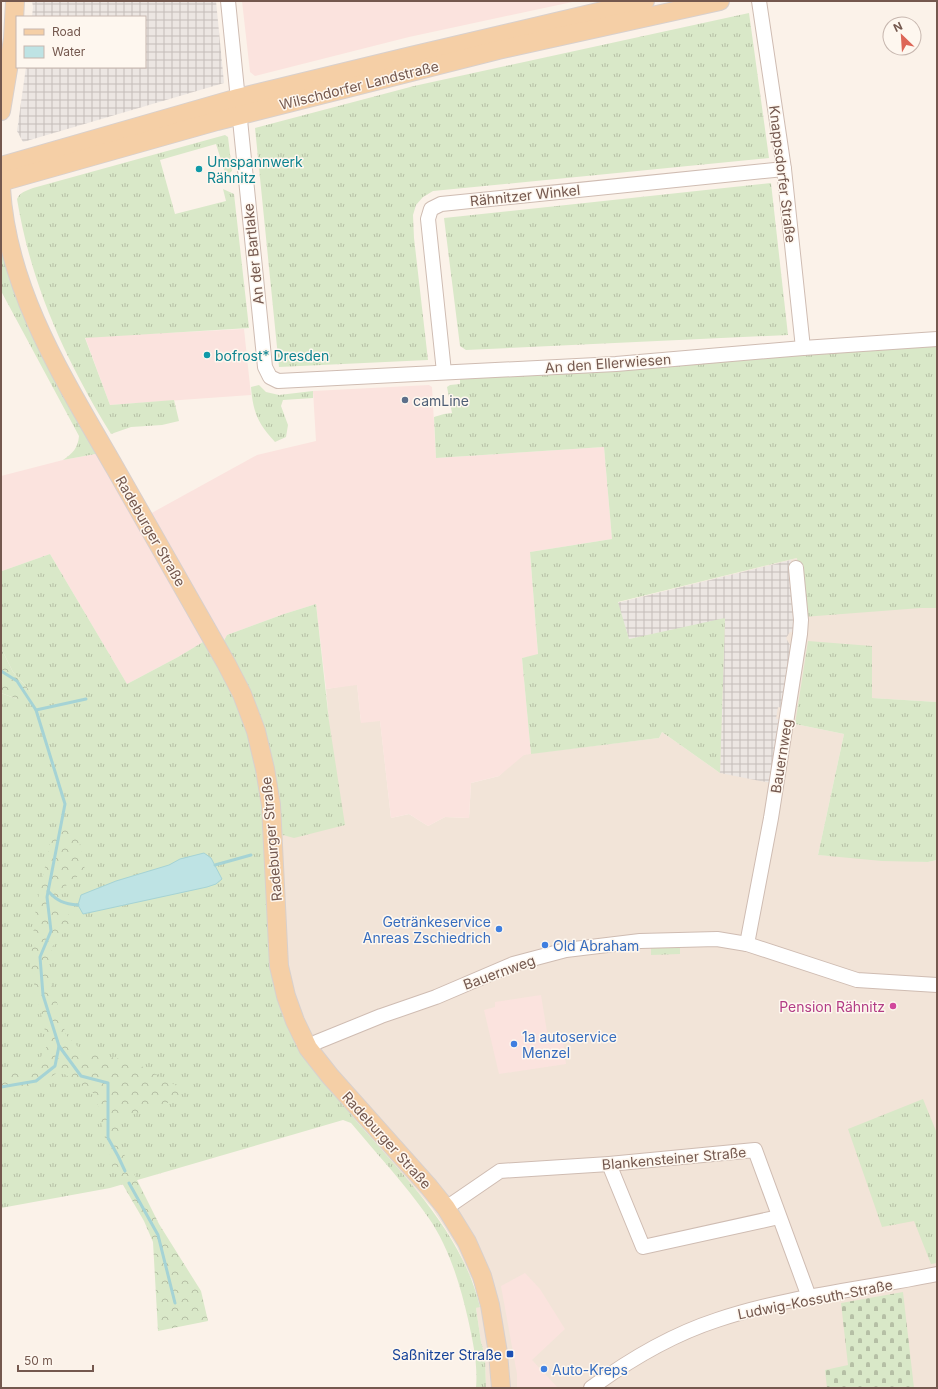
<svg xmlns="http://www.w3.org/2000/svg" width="938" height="1389" font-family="Inter,sans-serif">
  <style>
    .residential { fill: #f2e4d8 }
    .commercial { fill: #fbe3de }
    .industrial { fill: url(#industrial-grid) }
    .grass { fill: url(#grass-tufts) }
    .forest { fill: url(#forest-crowns) }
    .cemetery { fill: url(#cemetery-stones) }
    .water { fill: #bee3e4; stroke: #a5d3d5 }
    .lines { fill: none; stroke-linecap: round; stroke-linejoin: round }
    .stream { stroke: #a5d3d5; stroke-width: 3 }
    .minor-casing { stroke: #cfbcb2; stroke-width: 16 }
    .major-casing { stroke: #d8d0cd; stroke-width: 20 }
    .minor { stroke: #fff; stroke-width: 14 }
    .major { stroke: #f5cfa6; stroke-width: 18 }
    .culture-dot { fill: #0f9aa8; stroke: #fef7ef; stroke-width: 1.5 }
    .service-dot { fill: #5c6f8a; stroke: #fef7ef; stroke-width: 1.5 }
    .shop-dot { fill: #3f7fe0; stroke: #fef7ef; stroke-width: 1.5 }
    .hotel-dot { fill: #d1479c; stroke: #fef7ef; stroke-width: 1.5 }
    .transit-dot { fill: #1a4fb4; stroke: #fef7ef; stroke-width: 1.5 }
    .labels { text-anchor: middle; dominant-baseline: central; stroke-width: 3; stroke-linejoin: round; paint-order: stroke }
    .street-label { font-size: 14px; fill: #74584e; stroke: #fef7ef }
    .culture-label { font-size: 14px; fill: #0d838f; stroke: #fef7ef; text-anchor: start }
    .service-label { font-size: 14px; fill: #4e5e75; stroke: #fef7ef; text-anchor: start }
    .shop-label { font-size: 14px; fill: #366cbe; stroke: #fef7ef; text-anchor: start }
    .hotel-label { font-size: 14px; fill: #b23c85; stroke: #fef7ef; text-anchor: end }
    .transit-label { font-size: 14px; fill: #164399; stroke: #fef7ef; text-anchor: end }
  </style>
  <defs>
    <pattern id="industrial-grid" width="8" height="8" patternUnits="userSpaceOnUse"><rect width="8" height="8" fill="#ece6e2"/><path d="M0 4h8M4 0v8" fill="none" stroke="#c4bdb9"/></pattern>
    <pattern id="grass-tufts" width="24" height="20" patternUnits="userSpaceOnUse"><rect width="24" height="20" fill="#d9e8c8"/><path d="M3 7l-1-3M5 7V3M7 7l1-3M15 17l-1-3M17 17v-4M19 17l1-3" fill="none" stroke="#b5bfa5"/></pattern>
    <pattern id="forest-crowns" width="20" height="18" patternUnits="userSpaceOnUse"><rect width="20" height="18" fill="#d9e8c8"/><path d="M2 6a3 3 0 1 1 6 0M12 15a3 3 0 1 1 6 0" fill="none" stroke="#b5bfa5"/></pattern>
    <pattern id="cemetery-stones" width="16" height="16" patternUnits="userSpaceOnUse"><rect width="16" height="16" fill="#d9e8c8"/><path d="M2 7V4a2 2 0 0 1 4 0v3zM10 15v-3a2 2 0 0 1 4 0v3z" fill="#b5bfa5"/></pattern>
  </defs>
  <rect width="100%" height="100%" fill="#fbf2e9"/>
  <path class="residential" d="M797 558 921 608H937V702L871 698 795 724 844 734 818 855 928 862 937 860V1388H486L485 1356 481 1342 476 1308 480 1306 477 1291 457 1247 444 1226 432 1208 352 1116 356 1114 287 1019 279 834 329 721 326 689 357 684 361 722 380 720 391 818 409 814 428 826 445 817 469 818 471 783 499 776 518 755 659 738 662 732 720 773 617 603Z"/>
  <g class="commercial">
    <path d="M242 1H577L409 37 255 76 250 72Z"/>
    <path d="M244 329 251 395 110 405 85 337Z"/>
    <path d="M429 385 432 387 436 458 604 447 612 539 530 552 538 655 522 658 531 754 524 755 499 776 471 783 469 818 445 817 428 826 409 814 391 818 380 721 361 723 357 685 326 689 316 604 284 614 227 635 222 644 148 515 257 455 316 441 313 391Z"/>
    <path d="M98 450 207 641 203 642 178 657 127 684 50 554 2 571 1 568V476L63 460 95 454Z"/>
    <path d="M541 995 549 1044 563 1042 566 1064 499 1074 484 1010 495 1007V1002Z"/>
    <path d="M525 1273 540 1289 565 1329 532 1360 558 1388H517V1374L501 1286Z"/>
  </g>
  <g class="industrial">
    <path d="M32 1H216L224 83 23 142 17 131 26 67H145V17H32L33 7Z"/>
    <path d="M791 560 797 633 790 632 786 638 795 654 785 708 778 707 776 719H781L771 783 720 773 725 619 629 639 617 603Z"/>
  </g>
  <g class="grass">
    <path d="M749 13 769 158 433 191 423 197 416 205 413 215 414 238 428 360 279 367 255 128 414 86Z"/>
    <path d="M225 135 228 137 232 171 226 176 216 144 160 160 175 214 226 201 223 189 234 194 249 328 85 338 110 405 174 400 179 421 162 425 131 427 111 434C66 361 31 285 17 199 20 192 26 191 33 188Z"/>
    <path d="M771 183 788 335 466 350 460 346 444 218Z"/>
    <path d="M1 241 98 450 95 454 63 460C73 453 78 448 79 436L1 291Z"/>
    <path d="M937 344V608H921L803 617 797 558 618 602 629 639 725 618 720 773 662 732 659 738 531 754 522 658 538 654 530 552 612 539 604 447 436 458 434 417 444 414 452 413 447 387 450 385 460 384V377Z"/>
    <path d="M259 385 266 392 279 395 313 391V398L283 400 281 406 288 425 286 437 275 442C258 424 253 412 251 387Z"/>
    <path d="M50 554 127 684 178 657 203 642 207 641 240 702 264 789 276 983 356 1113 352 1116C401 1173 462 1231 480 1307L476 1308 481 1342 485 1356 486 1388H476C478 1364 473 1342 468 1319 460 1284 449 1247 428 1217 405 1184 377 1154 351 1123L343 1120 110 1188 1 1208V693L17 699 30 691 13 672 1 648V568L2 571Z"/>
    <path d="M316 604 329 721 345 825 294 838 279 834 222 644 227 635 284 614Z"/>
    <path d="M808 641 872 646V698L937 702V860L928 862 882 861 818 855 844 734 795 724Z"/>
    <path d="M680 945V954L651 955V946Z"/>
    <path d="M923 1099 936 1131H937V1263L931 1264 914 1221 882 1227 848 1129Z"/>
  </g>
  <g class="forest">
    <path d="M1 648 13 672 30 691 27 696 17 699 1 693Z"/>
    <path d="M66 829 79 841 85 870 62 889 60 905 73 920 52 947 48 970 66 1035 82 1051 134 1062 177 1086 182 1098 119 1119V1144L159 1224 201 1291 208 1321 158 1331 153 1242 144 1221 112 1166 101 1122 96 1095 60 1071 35 1087 1 1094V1074L36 1066 48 1044 30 966 36 907 51 840Z"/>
  </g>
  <path class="cemetery" d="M903 1292 914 1388H827L825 1370 848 1365 841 1303Z"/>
  <path class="water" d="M204 853 211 858 222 879 216 884 207 887 83 914 78 905 81 895 116 881 169 865 180 859Z"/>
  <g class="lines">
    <g class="stream">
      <path d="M1 671 17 681 36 710 65 804 47 897 51 931 40 957 43 995 59 1046 55 1066 36 1081 1 1087"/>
      <path d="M36 710 86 699"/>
      <path d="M215 865 251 855"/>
      <path d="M48 891C57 901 64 904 78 905"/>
      <path d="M59 1046 81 1076 108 1083V1138L118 1156 125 1171"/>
      <path d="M129 1183 158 1235 175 1303"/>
    </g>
    <g class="minor-casing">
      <g id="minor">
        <path d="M228 1 265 367 270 377 278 381 616 364 803 348 937 339"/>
        <path d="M759 1 784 169 803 348"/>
        <path d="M444 372 428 219 431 209 441 204 784 169"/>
        <path d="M747 944 771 818 800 634 801 620 796 568"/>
        <path d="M308 1048 317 1042 381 1016 436 997 513 964 566 950 640 941 717 939 747 944 857 980 937 985"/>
        <path d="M609 1164 643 1247 779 1217"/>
        <path d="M446 1208 500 1171 609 1164 755 1150 809 1297"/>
        <path d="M591 1388C629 1360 671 1335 717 1320 788 1296 864 1289 937 1274"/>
      </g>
    </g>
    <g class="major-casing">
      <g id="major">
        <path d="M1 111 13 39 15 1"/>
        <path d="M1 166 238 98 411 56 645 1"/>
        <path d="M1 182 217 121 498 50 720 1"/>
        <path d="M1 188C7 291 65 381 115 468 152 533 189 598 226 663L242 694 256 731 265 769 271 805 279 966 286 996 295 1021 308 1048 330 1076 429 1187 446 1208 467 1242 482 1276 490 1305 498 1353 501 1388"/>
      </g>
    </g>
    <use href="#minor" class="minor"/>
    <use href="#major" class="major"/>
  </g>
  <g class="culture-dot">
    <circle cx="199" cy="169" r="4"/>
    <circle cx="207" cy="355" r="4"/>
  </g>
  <circle class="service-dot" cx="405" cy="400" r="4"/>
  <g class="shop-dot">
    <circle cx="499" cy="929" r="4"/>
    <circle cx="545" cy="945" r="4"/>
    <circle cx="514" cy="1044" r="4"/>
    <circle cx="544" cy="1369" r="4"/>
  </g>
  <circle class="hotel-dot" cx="893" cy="1006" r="4"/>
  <rect class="transit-dot" x="506" y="1350" width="8" height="8" rx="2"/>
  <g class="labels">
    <g class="street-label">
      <text transform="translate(359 85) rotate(-14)">Wilschdorfer Landstraße</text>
      <text transform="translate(783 174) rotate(83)">Knappsdorfer Straße</text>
      <text transform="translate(525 195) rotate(-6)">Rähnitzer Winkel</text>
      <text transform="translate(253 254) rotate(-96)">An der Bartlake</text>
      <text transform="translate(608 363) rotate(-4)">An den Ellerwiesen</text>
      <text transform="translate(151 531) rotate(60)">Radeburger Straße</text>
      <text transform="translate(781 756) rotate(-81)">Bauernweg</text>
      <text transform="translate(271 839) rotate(-95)">Radeburger Straße</text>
      <text transform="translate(499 972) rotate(-20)">Bauernweg</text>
      <text transform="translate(387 1140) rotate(48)">Radeburger Straße</text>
      <text transform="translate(674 1158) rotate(-5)">Blankensteiner Straße</text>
      <text transform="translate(815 1299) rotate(-11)">Ludwig-Kossuth-Straße</text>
    </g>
    <g class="culture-label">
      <text x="207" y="161">Umspannwerk<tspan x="207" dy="16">Rähnitz</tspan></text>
      <text x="215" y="355">bofrost* Dresden</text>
    </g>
    <g class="service-label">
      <text x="413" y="400">camLine</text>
    </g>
    <g class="shop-label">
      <text x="491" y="921" text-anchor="end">Getränkeservice<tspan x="491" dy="16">Anreas Zschiedrich</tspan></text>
      <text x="553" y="945">Old Abraham</text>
      <text x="522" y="1036">1a autoservice<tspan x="522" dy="16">Menzel</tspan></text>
      <text x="552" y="1369">Auto-Kreps</text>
    </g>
    <g class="hotel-label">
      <text x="885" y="1006">Pension Rähnitz</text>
    </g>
    <g class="transit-label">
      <text x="502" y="1354">Saßnitzer Straße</text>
    </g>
  </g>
  <rect width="938" height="1389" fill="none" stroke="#74584e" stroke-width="4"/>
  <rect x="16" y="16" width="130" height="52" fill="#fef7ef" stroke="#c7b7af"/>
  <rect x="24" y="29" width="20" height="6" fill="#f5cfa6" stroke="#c7b7af"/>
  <text x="52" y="36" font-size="12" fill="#74584e">Road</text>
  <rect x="24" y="46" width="20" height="12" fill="#bee3e4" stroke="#c7b7af"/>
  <text x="52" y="56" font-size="12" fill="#74584e">Water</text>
  <g transform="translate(902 36) rotate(335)"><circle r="19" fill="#fef7ef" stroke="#c7b7af"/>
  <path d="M0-3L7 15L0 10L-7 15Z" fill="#dd6657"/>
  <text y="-6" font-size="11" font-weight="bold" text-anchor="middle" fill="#74584e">N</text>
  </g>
  <path d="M18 1365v6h75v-6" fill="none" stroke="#74584e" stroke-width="2"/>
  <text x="24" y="1365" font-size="12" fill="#74584e" stroke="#fef7ef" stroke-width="3" paint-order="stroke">50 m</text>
</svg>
